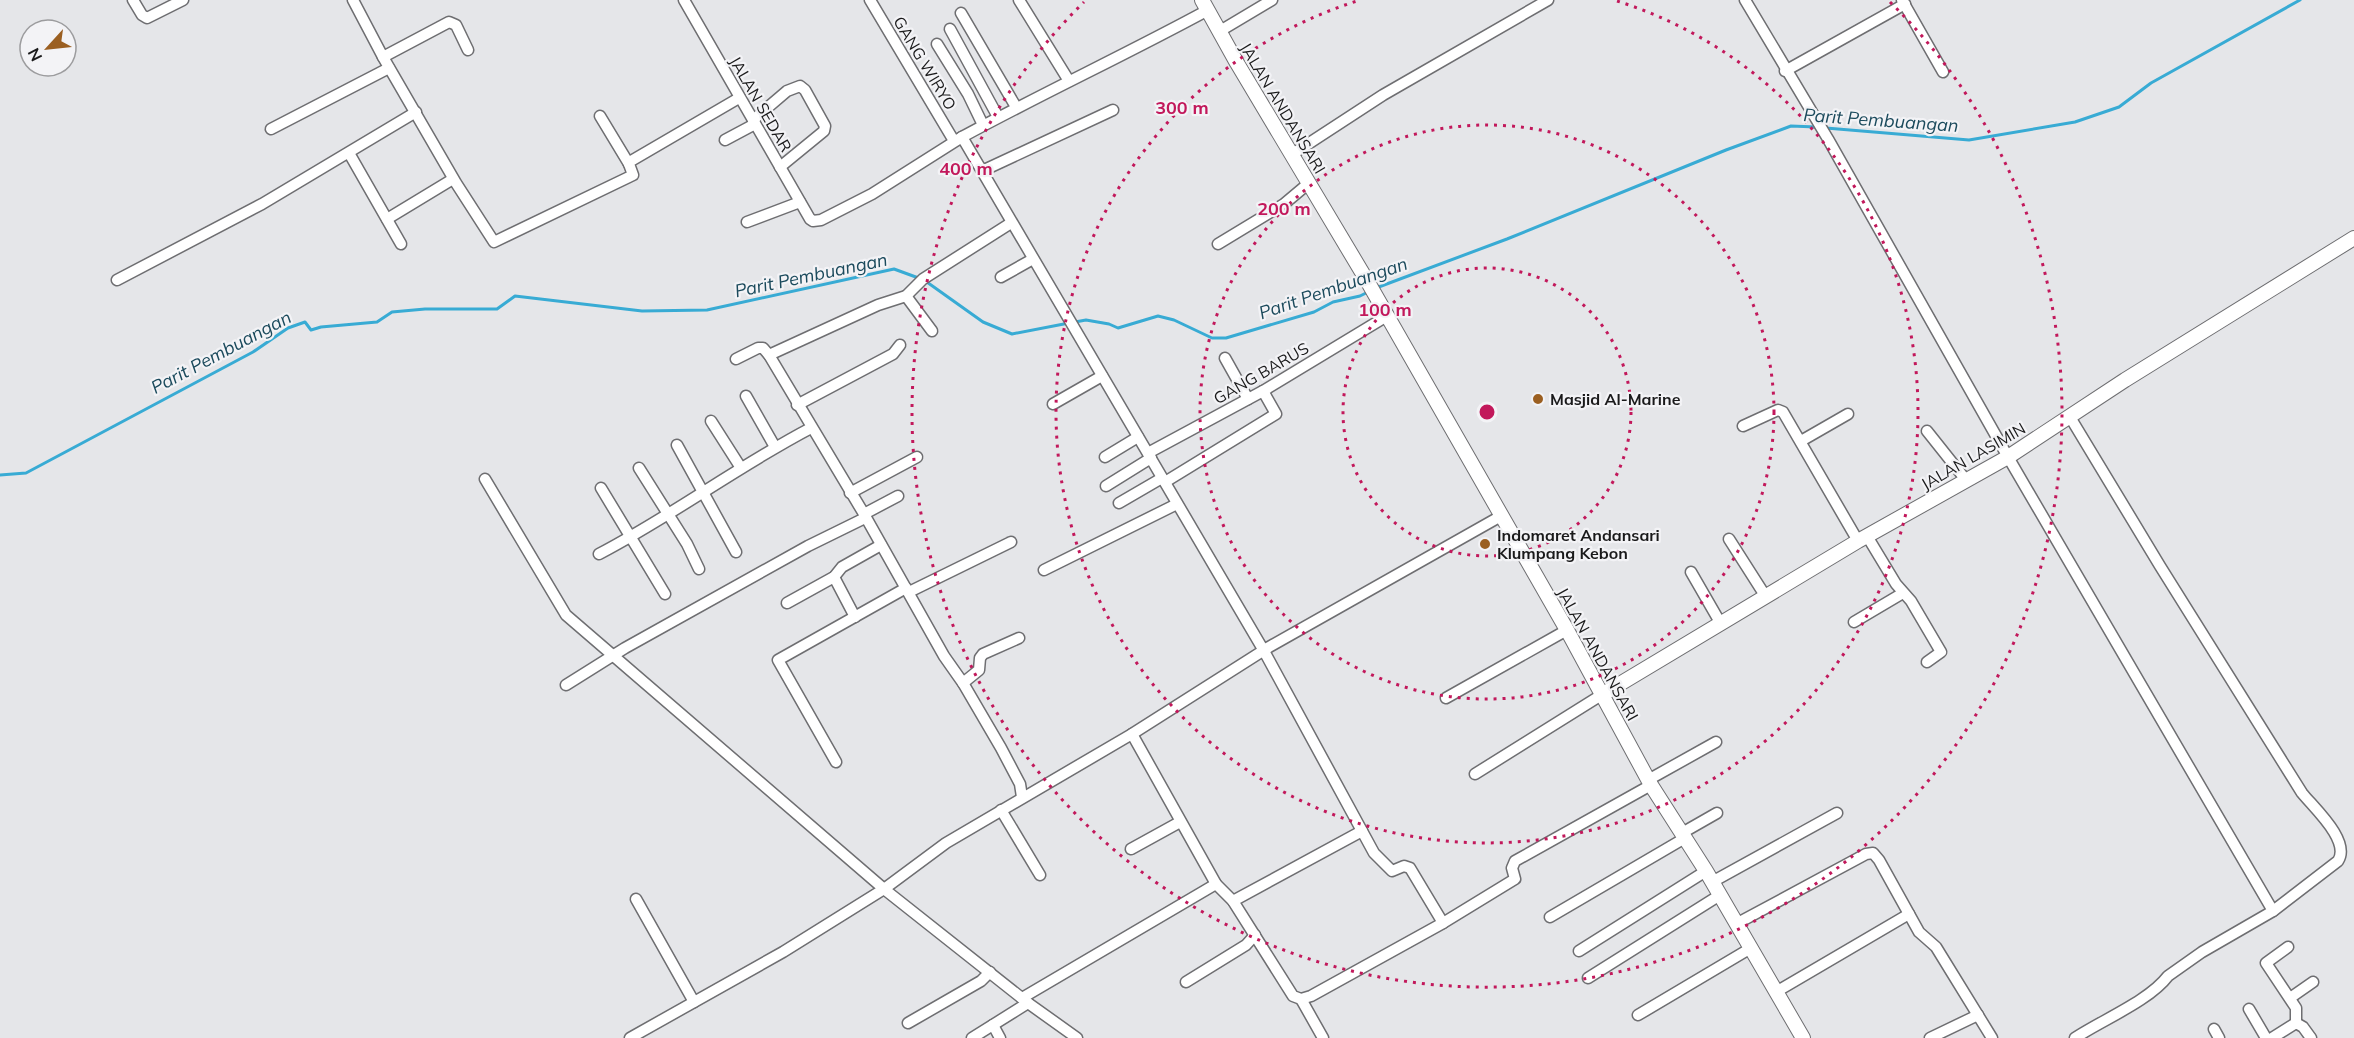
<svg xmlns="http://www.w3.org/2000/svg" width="2354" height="1038" font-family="Mulish,sans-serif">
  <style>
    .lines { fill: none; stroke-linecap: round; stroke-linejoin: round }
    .stream { stroke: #38abd4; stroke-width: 3 }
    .minor-casing { stroke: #6e6e71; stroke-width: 13 }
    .tertiary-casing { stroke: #6e6e71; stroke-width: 16 }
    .minor { stroke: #fff; stroke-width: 10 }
    .tertiary { stroke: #fff; stroke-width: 14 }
    .ring { fill: none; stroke: #c2185b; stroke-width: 3; stroke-dasharray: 3 6 }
    .poi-dot { fill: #9b5f21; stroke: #f3f3f6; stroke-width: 2 }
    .labels { text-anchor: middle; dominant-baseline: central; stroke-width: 4.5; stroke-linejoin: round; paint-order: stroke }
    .street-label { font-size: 16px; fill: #1a1a1b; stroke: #f3f3f6 }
    .poi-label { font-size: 16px; font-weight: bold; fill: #1a1a1b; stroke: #f3f3f6; text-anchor: start }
    .water-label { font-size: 18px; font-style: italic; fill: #1b4a5c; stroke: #f3f3f6 }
    .centre { fill: #c2185b; stroke: #f3f3f6; stroke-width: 3 }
    .ring-label { font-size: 18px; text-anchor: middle; font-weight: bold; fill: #c2185b; stroke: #f3f3f6; stroke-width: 4.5; stroke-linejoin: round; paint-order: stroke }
  </style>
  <rect width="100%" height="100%" fill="#e5e6e9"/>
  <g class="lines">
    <g class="stream">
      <path d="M1826 128 1969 140 2075 122 2119 107 2151 83 2300 0"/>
      <path d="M1376 288 1507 239 1726 150 1791 126 1816 127"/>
      <path d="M1075 322 1086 320 1109 324 1118 328 1158 316 1174 320 1212 338H1226L1314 312 1333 302 1360 296 1368 292"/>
      <path d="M0 475 26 473 253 352 288 328 305 322 311 330 321 327 377 322 392 312 425 309H497L515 296 642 311 707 310 894 269 924 280 983 322 1012 334 1069 323"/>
    </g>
    <g class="minor-casing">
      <g id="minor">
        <path d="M133 0 142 15 147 18 183 0"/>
        <path d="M353 0 383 57 456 183 494 242 629 177 633 175 629 164 631 161 739 98"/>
        <path d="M684 0 810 219 813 221 821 220 872 194 962 137 1264 651 1374 853 1392 871 1404 866 1410 868 1443 923"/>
        <path d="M870 0 954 141"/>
        <path d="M1019 0 1069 81"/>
        <path d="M1745 0 1828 139 2008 457 2273 911"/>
        <path d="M1902 0 1943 72"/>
        <path d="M961 13 1016 107"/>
        <path d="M950 29 998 117"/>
        <path d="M1220 31 1272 0"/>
        <path d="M937 44 968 94 983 125"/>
        <path d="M383 57 449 22 456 25 468 50"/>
        <path d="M1785 71 1905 4"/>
        <path d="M600 116 629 164"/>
        <path d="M753 120 787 91 800 86 805 90 825 126 824 131 780 167"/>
        <path d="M271 129 389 68"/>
        <path d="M962 137C1043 93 1127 54 1208 10"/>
        <path d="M725 140 755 124"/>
        <path d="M349 153 401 244"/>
        <path d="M1291 155 1383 95 1548 0"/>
        <path d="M982 171 1113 110"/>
        <path d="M387 219 453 179"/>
        <path d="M747 222 800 202"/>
        <path d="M1218 244 1284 204 1309 183"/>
        <path d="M1001 277 1033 259"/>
        <path d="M117 280 262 204 416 112"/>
        <path d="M906 296 932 331"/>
        <path d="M769 355 864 514 944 656 963 683 1001 748 1020 784 1022 797"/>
        <path d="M1225 358 1248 399"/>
        <path d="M736 359 758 348H763L769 355 878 305 906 296 923 279 1011 223"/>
        <path d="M746 396 775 447"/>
        <path d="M1053 404 1102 376"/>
        <path d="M797 405 893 354 900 345"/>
        <path d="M2070 417 2160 566 2302 793C2314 808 2351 841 2338 861L2273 911 2202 952 2168 976C2149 1001 2102 1020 2075 1038"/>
        <path d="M711 421 741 468"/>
        <path d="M1743 426 1778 410 1783 412 1858 541"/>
        <path d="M1927 431 1966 480"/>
        <path d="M1801 441 1848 414"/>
        <path d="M677 445 736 552"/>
        <path d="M1148 453 1263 391 1387 316"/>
        <path d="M1105 457 1138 437"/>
        <path d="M639 468 687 544 699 569"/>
        <path d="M485 479 566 615 884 889 1028 1003 1077 1038"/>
        <path d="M1165 482 1276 414 1263 391"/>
        <path d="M1106 486 1151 458"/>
        <path d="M601 488 665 594"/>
        <path d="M850 493 917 457"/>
        <path d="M1119 503 1162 478"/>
        <path d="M864 514 898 496"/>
        <path d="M1867 536 1896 584 1911 601 1941 652 1927 662"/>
        <path d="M1729 539 1766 597"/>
        <path d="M599 554C672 516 738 466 811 428"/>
        <path d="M1044 570 1177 504"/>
        <path d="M1691 572 1721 624"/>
        <path d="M834 577 855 617"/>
        <path d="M909 592 1011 542"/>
        <path d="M787 603 834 577 842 567 881 545"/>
        <path d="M1854 622 1903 593"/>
        <path d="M963 683 979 670 980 658 983 654 1019 638"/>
        <path d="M566 685 625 648 808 546 865 518"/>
        <path d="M1446 698 1567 630"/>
        <path d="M1132 734 1216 884 1233 901 1293 996 1301 999 1311 996 1443 923 1515 879 1512 868 1515 861 1651 785"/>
        <path d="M836 762 778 660 906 588"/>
        <path d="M1475 774 1603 694"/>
        <path d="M1648 780 1716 742"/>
        <path d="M1001 810 1040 875"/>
        <path d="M1682 833 1717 813"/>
        <path d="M1131 849 1180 822"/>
        <path d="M1712 882 1837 813"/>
        <path d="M636 899 694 1002"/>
        <path d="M1233 901 1362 831"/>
        <path d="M1550 917 1685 838"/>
        <path d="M1736 924 1866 854 1873 853 1879 860 1919 932 1936 947 1992 1038"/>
        <path d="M2288 947 2266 963 2296 1008V1023"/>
        <path d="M1579 951 1706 871"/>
        <path d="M1588 978 1720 895"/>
        <path d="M1186 982 1246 945 1255 935"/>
        <path d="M1776 992 1909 914"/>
        <path d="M1022 998 1216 884"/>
        <path d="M2290 998 2313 982"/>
        <path d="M1301 999 1323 1038"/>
        <path d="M2249 1009 2266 1038"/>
        <path d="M1638 1015 1751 948"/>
        <path d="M908 1023 981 981 990 972"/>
        <path d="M993 1025 1000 1038"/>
        <path d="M2214 1029 2219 1038"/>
        <path d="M630 1038 783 952 884 889 946 843 1132 734 1269 647 1501 516"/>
        <path d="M972 1038 1028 1003"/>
        <path d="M1930 1038 1978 1015"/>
        <path d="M2272 1038 2296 1023 2303 1027 2311 1038"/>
      </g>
    </g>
    <g class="tertiary-casing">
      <g id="tertiary">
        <path d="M1202 0 1237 63 1369 284 1567 630 1651 785 1706 871 1803 1038"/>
        <path d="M1603 694 1858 541 2008 457 2125 380 2354 238"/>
      </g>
    </g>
    <use href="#minor" class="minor"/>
    <use href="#tertiary" class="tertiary"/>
  </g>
  <g class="ring">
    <circle cx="1487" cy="412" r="144"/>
    <circle cx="1487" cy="412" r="287"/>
    <path d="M1617 1A431 431 0 1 1 1357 1"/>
    <path d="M1890 2A575 575 0 1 1 1084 2"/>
  </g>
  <g class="poi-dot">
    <circle cx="1538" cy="399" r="6"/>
    <circle cx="1485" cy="544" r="6"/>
  </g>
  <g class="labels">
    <g class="street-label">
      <text transform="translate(925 63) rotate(59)">GANG WIRYO</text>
      <text transform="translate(761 104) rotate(60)">JALAN SEDAR</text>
      <text transform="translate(1283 108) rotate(59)">JALAN ANDANSARI</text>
      <text transform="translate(1261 373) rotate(-30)">GANG BARUS</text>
      <text transform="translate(1973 456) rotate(-30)">JALAN LASIMIN</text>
      <text transform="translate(1598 654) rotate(61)">JALAN ANDANSARI</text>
    </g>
    <g class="poi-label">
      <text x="1550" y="399">Masjid Al-Marine</text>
      <text x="1497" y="535">Indomaret Andansari<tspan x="1497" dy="18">Klumpang Kebon</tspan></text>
    </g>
    <g class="water-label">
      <text transform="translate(1881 120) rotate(4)">Parit Pembuangan</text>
      <text transform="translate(811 275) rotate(-12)">Parit Pembuangan</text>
      <text transform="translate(1333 288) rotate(-19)">Parit Pembuangan</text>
      <text transform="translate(221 352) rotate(-28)">Parit Pembuangan</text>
    </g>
  </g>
  <circle cx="1487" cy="412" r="9" class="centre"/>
  <g class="ring-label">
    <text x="1182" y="114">300 m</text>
    <text x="966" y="175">400 m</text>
    <text x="1284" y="215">200 m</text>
    <text x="1385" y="316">100 m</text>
  </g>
  <g transform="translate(48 48) rotate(243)"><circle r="28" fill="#f3f3f6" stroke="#9c9c9e" stroke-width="1.5"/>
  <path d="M0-4.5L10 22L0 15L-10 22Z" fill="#9b5f21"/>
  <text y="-9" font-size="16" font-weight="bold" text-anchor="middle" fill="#1a1a1b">N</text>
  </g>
</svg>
